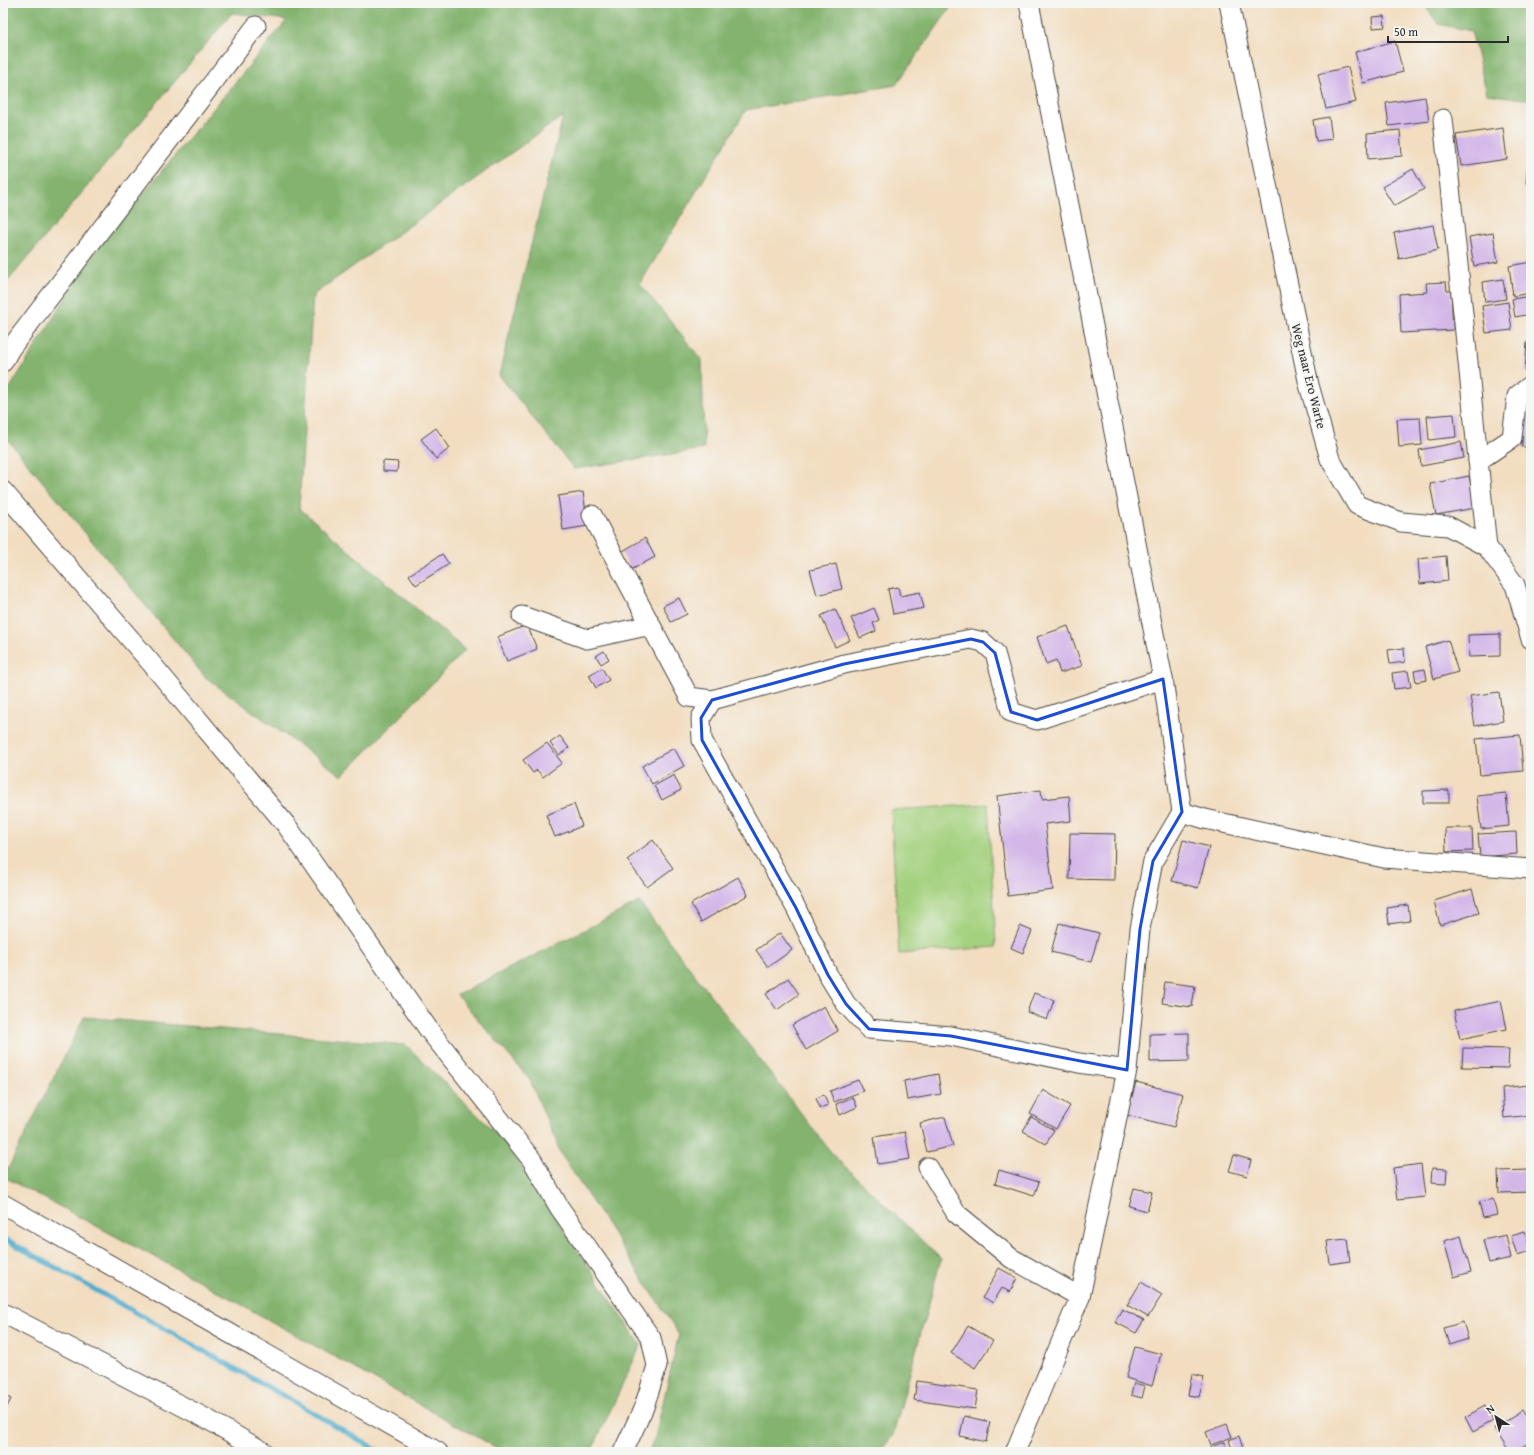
<svg xmlns="http://www.w3.org/2000/svg" width="1534" height="1455" font-family="'Gentium Book Plus',serif">
  <style>
    .green { fill: #a4d17f; stroke: #687e55 }
    .forest { fill: #83b36e; stroke: #576f4c }
    .lines { fill: none; stroke-linecap: round; stroke-linejoin: round }
    .stream { stroke: #4eaccd; stroke-width: 5 }
    .building { fill: #d4b7e9 }
    .minor-casing { stroke: #494641; stroke-width: 21 }
    .minor { stroke: #fff; stroke-width: 19 }
    .marked { fill: none; stroke: #1d4ed8; stroke-width: 3; stroke-linejoin: round }
    .labels { text-anchor: middle; dominant-baseline: central; stroke-width: 4; stroke-linejoin: round; paint-order: stroke }
    .street-label { font-size: 13px; fill: #2b2b2b; stroke: #f6f6f2 }
  </style>
  <rect width="100%" height="100%" fill="#f6f6f2"/>
  <filter id="ink" filterUnits="userSpaceOnUse"><feTurbulence type="fractalNoise" baseFrequency=".025" numOctaves="2"/><feDisplacementMap in="SourceGraphic" scale="8" xChannelSelector="R" yChannelSelector="G"/><feConvolveMatrix kernelMatrix="1 2 1 2 8 2 1 2 1" color-interpolation-filters="sRGB"/></filter>
  <filter id="wash" filterUnits="userSpaceOnUse"><feTurbulence type="fractalNoise" baseFrequency=".012" numOctaves="4" result="noise"/><feDisplacementMap in="SourceGraphic" scale="16" xChannelSelector="R" yChannelSelector="G"/><feGaussianBlur stdDeviation="0.9" result="paint"/><feColorMatrix in="noise" values="0 0 0 0 0 0 0 0 0 0 0 0 0 0 0 0 0 1.4 0 .05"/><feComposite in="paint" operator="in"/></filter>
  <g filter="url(#wash)">
    <rect width="100%" height="100%" fill="#f2ddc0"/>
    <path class="green" d="M988 804 996 947 899 954 891 810Z"/>
    <g class="forest">
      <path d="M3 3H949L951 7 896 85 746 110 640 284 702 360 704 449 574 469 499 375 563 116 313 295 299 508 465 650 342 776 205 677 3 434V399L93 254 287 20 232 13 3 287Z"/>
      <path d="M1423 3H1531V100L1487 94 1471 31 1438 24Z"/>
      <path d="M639 902 834 1156 941 1259 893 1435 880 1452H648L655 1437 679 1334 562 1156 530 1080 457 995Z"/>
      <path d="M84 1017 406 1045 505 1142 641 1345 591 1452H504L194 1278 4 1177Z"/>
    </g>
    <g class="lines">
      <path class="stream" d="M3 1238 293 1401 380 1452"/>
    </g>
    <g id="blocks">
      <g class="building">
        <path d="M1384 16 1385 27 1373 28 1372 17Z"/>
        <path d="M1395 41 1403 72 1363 83 1355 52Z"/>
        <path d="M1348 67 1356 102 1326 109 1318 74Z"/>
        <path d="M1425 97 1429 121 1389 126 1386 103Z"/>
        <path d="M1329 117 1332 139 1316 141 1313 120Z"/>
        <path d="M1503 128 1507 159 1461 166 1456 135Z"/>
        <path d="M1400 130 1402 156 1368 159 1367 133Z"/>
        <path d="M1529 153H1531V184L1526 183Z"/>
        <path d="M1413 169 1424 189 1394 206 1382 187Z"/>
        <path d="M1433 225 1438 250 1399 259 1394 233Z"/>
        <path d="M1493 233 1498 262 1474 266 1469 237Z"/>
        <path d="M1531 262V293L1513 296 1509 266Z"/>
        <path d="M1503 279 1506 299 1485 302 1483 282Z"/>
        <path d="M1446 282 1447 291H1451L1453 330 1401 333 1399 294 1427 292 1426 283Z"/>
        <path d="M1531 296V314L1515 317 1512 299Z"/>
        <path d="M1508 302 1512 330 1486 333 1482 306Z"/>
        <path d="M1527 342H1531V372H1525Z"/>
        <rect x="1522" y="396" width="9" height="51"/>
        <path d="M1454 414 1456 437 1429 440 1427 416Z"/>
        <path d="M1420 418 1422 445 1399 447 1397 419Z"/>
        <path d="M436 428 450 448 436 459 421 439Z"/>
        <path d="M1461 442 1464 458 1421 466 1419 450Z"/>
        <path d="M383 461 398 462 397 472 383 471Z"/>
        <path d="M1469 476 1475 508 1436 515 1430 484Z"/>
        <path d="M583 492 588 526 563 530 558 496Z"/>
        <path d="M645 538 655 557 631 570 621 552Z"/>
        <path d="M442 554 449 564 416 585 409 575Z"/>
        <path d="M1446 556 1448 581 1420 584 1418 559Z"/>
        <path d="M836 564 842 589 817 595 810 570Z"/>
        <path d="M898 587 900 596 920 592 924 608 893 614 888 589Z"/>
        <path d="M679 598 687 614 671 622 663 606Z"/>
        <path d="M874 608 879 620 873 623 876 631 860 638 851 618Z"/>
        <path d="M835 609 850 640 835 647 821 616Z"/>
        <path d="M527 625 537 649 507 661 497 637Z"/>
        <path d="M1068 626 1082 666 1060 673 1056 660 1046 664 1037 637Z"/>
        <path d="M1500 634V656L1469 657 1468 635Z"/>
        <path d="M1448 640 1458 672 1434 679 1425 647Z"/>
        <path d="M1404 648 1405 662 1390 664 1388 650Z"/>
        <path d="M604 651 609 659 601 664 596 656Z"/>
        <path d="M602 668 609 680 596 688 589 675Z"/>
        <path d="M1425 669 1427 680 1416 682 1414 671Z"/>
        <path d="M1408 671 1411 687 1394 689 1392 673Z"/>
        <path d="M1499 692 1503 721 1475 726 1470 696Z"/>
        <path d="M1520 735 1523 771 1480 775 1476 739Z"/>
        <path d="M560 736 569 748 559 755 550 743Z"/>
        <path d="M547 743 562 763 543 777 537 770 533 773 523 760Z"/>
        <path d="M674 748 684 766 652 784 642 766Z"/>
        <path d="M674 775 681 790 662 800 654 786Z"/>
        <path d="M1041 790 1042 799 1069 796 1071 821 1045 824 1053 890 1008 896 997 796Z"/>
        <path d="M1449 790V803H1423V791Z"/>
        <path d="M1506 793 1509 826 1481 829 1477 796Z"/>
        <path d="M574 804 582 826 555 837 546 815Z"/>
        <path d="M1445 828H1472L1473 851 1446 852Z"/>
        <path d="M1516 832 1517 854 1480 857 1478 834Z"/>
        <path d="M1070 833 1115 834 1114 880 1069 879Z"/>
        <path d="M653 840 673 868 647 887 627 860Z"/>
        <path d="M1183 840 1209 847 1198 888 1172 881Z"/>
        <path d="M738 877 748 895 701 922 691 904Z"/>
        <path d="M1472 889 1479 913 1440 925 1434 901Z"/>
        <path d="M1408 905 1410 921 1389 924 1387 908Z"/>
        <path d="M1059 923 1099 933 1091 962 1051 952Z"/>
        <path d="M1020 926 1032 931 1023 953 1011 948Z"/>
        <path d="M780 933 792 950 768 967 756 950Z"/>
        <path d="M788 978 799 994 777 1010 766 994Z"/>
        <path d="M1165 982 1195 986 1192 1007 1162 1003Z"/>
        <path d="M1034 993 1054 1000 1047 1020 1027 1012Z"/>
        <path d="M1501 1001 1507 1029 1460 1039 1454 1011Z"/>
        <path d="M824 1006 838 1031 806 1050 792 1025Z"/>
        <path d="M1189 1033V1061L1150 1062V1034Z"/>
        <path d="M1463 1048 1509 1049 1508 1068 1462 1067Z"/>
        <path d="M938 1074 941 1094 907 1100 904 1081Z"/>
        <path d="M858 1080 863 1091 834 1102 830 1091Z"/>
        <path d="M1136 1082 1183 1094 1174 1127 1127 1115Z"/>
        <path d="M1529 1085 1531 1115 1504 1118 1502 1088Z"/>
        <path d="M1043 1090 1070 1106 1056 1129 1030 1114Z"/>
        <path d="M824 1095 828 1105 820 1108 816 1098Z"/>
        <path d="M853 1097 857 1107 840 1115 836 1104Z"/>
        <path d="M945 1117 953 1146 927 1152 920 1123Z"/>
        <path d="M1031 1117 1054 1130 1046 1144 1023 1131Z"/>
        <path d="M905 1132 910 1159 878 1164 874 1137Z"/>
        <path d="M1234 1155 1251 1160 1247 1176 1229 1171Z"/>
        <path d="M1421 1164 1425 1197 1397 1200 1393 1168Z"/>
        <path d="M1432 1168 1447 1169 1446 1184 1431 1183Z"/>
        <path d="M999 1170 1039 1182 1034 1196 995 1184Z"/>
        <path d="M1530 1170 1531 1192 1499 1193 1498 1171Z"/>
        <path d="M1134 1188 1152 1192 1147 1211 1129 1206Z"/>
        <path d="M1493 1199 1497 1215 1483 1218 1479 1202Z"/>
        <path d="M1525 1232 1531 1251 1517 1255 1511 1236Z"/>
        <path d="M1506 1235 1511 1258 1489 1263 1483 1240Z"/>
        <path d="M1461 1236 1471 1272 1454 1277 1444 1241Z"/>
        <path d="M1347 1239 1350 1261 1330 1264 1327 1241Z"/>
        <path d="M999 1268 1017 1278 1010 1292 1002 1288 993 1303 983 1297Z"/>
        <path d="M1141 1282 1162 1295 1148 1317 1127 1305Z"/>
        <path d="M1122 1309 1144 1320 1136 1333 1115 1322Z"/>
        <path d="M1463 1322 1468 1339 1449 1345 1444 1328Z"/>
        <path d="M968 1326 993 1341 975 1368 951 1353Z"/>
        <path d="M1135 1347 1161 1354 1152 1386 1126 1378Z"/>
        <path d="M1192 1374 1204 1377 1199 1397 1188 1395Z"/>
        <path d="M917 1381 978 1390 975 1409 914 1400Z"/>
        <path d="M1134 1383 1145 1386 1142 1398 1131 1395Z"/>
        <path d="M3 1395 11 1399 3 1415Z"/>
        <path d="M1485 1406 1493 1421 1473 1432 1465 1417Z"/>
        <path d="M1522 1410 1531 1425V1442L1515 1452H1509L1494 1428Z"/>
        <path d="M964 1416 990 1422 986 1442 960 1436Z"/>
        <path d="M1227 1424 1232 1437 1211 1445 1206 1432Z"/>
        <path d="M1239 1436 1244 1452H1233L1229 1440Z"/>
        <path d="M1224 1442 1226 1450 1222 1452H1213L1211 1447Z"/>
      </g>
    </g>
  </g>
  <g filter="url(#ink)">
    <use href="#blocks" fill-opacity="0" stroke="#494641" stroke-width="1"/>
    <g class="lines">
      <g class="minor-casing">
        <g id="minor">
          <path d="M1229 3 1309 385 1330 459 1357 505 1401 522 1448 526 1487 547 1515 585 1531 639"/>
          <path d="M1443 119 1487 547"/>
          <path d="M3 362 10 349 256 26"/>
          <path d="M1478 461 1512 438 1517 396 1531 385"/>
          <path d="M3 491 151 663 287 826 429 1030 532 1160 559 1207 651 1338 657 1366 644 1407 623 1452"/>
          <path d="M592 515 689 697 712 700 701 718 702 740 796 908 828 975 846 1004 869 1029 951 1036 1079 1063 1127 1070"/>
          <path d="M522 616 587 639 651 625"/>
          <path d="M712 700 844 664 971 639 983 642 995 653 1011 712 1037 720 1163 679"/>
          <path d="M1182 812 1205 819 1384 858 1531 869"/>
          <path d="M928 1167 956 1213 1011 1258 1080 1297"/>
          <path d="M3 1204 438 1452"/>
          <path d="M3 1313 207 1419 264 1452"/>
          <path d="M1015 1452 1080 1297 1127 1070 1140 929 1153 861 1182 812 1163 679 1029 3"/>
        </g>
      </g>
      <use href="#minor" class="minor"/>
    </g>
  </g>
  <path class="marked" d="M971 639 983 642 995 653 1011 712 1037 720 1163 679 1182 812 1153 861 1140 929 1127 1070 951 1036 869 1029 846 1004 828 975 796 908 702 740 701 718 712 700 844 664Z"/>
  <g class="labels">
    <g class="street-label">
      <text transform="translate(1309 376) rotate(76)">Weg naar Ero Warte</text>
    </g>
  </g>
  <rect width="1534" height="1455" fill="none" stroke="#f6f6f2" stroke-width="16"/>
  <g transform="translate(1496 1417) rotate(324)" stroke="#f6f6f2" stroke-width="3" paint-order="stroke">
  <path d="M0-3L7 15L0 10L-7 15Z" fill="#2b2b2b"/>
  <text y="-6" font-size="11" font-weight="bold" text-anchor="middle" fill="#2b2b2b">N</text>
  </g>
  <path d="M1388 36v6h120v-6" fill="none" stroke="#2b2b2b" stroke-width="2"/>
  <text x="1394" y="36" font-size="12" fill="#2b2b2b" stroke="#f6f6f2" stroke-width="3" paint-order="stroke">50 m</text>
</svg>
